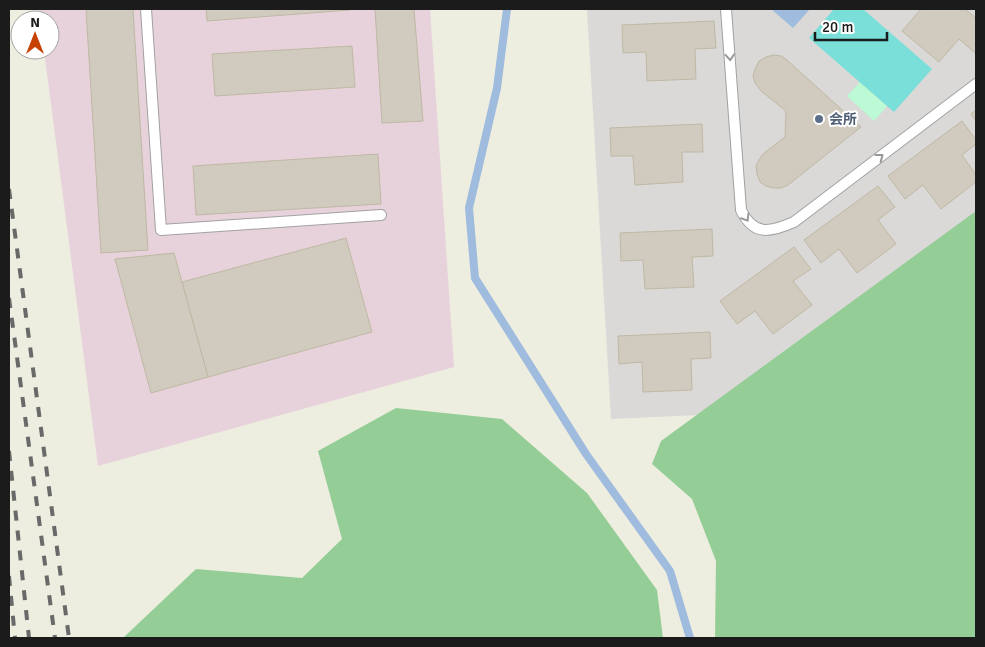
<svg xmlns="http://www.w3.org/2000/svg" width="985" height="647" font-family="Signika,'Noto Sans SC',sans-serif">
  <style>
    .residential { fill: #dad9d8 }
    .industrial { fill: #e7d2dc }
    .forest { fill: #94ce96 }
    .park { fill: #bbfad4 }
    .pitch { fill: #7bdfd9 }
    .water { fill: #9fbbdd }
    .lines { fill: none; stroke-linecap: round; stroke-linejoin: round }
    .stream { stroke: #9fbbdd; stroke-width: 8 }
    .building { fill: #d0cbbe; stroke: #bfb8a3 }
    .lane-casing { stroke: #a2a2a2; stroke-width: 12 }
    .lane { stroke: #fff; stroke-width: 10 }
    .rail { stroke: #696969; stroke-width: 4; stroke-dasharray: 10 10; stroke-linecap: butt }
    .oneway { stroke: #989898 }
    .service-dot { fill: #5c6f8a; stroke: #fff; stroke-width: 2 }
    .labels { text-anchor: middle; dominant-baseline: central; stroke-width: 4; stroke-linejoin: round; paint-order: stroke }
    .service-label { font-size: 14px; font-weight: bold; fill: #4e5e75; stroke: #fff; text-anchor: start }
  </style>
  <rect width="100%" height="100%" fill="#edede0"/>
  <path class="residential" d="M587 9H976V212L700 415 611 419Z"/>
  <path class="industrial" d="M39 9H430L454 367 98 466 44 50H50V20H40Z"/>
  <g class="forest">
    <path d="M976 211V638H715L716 561 692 499 652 464 661 441Z"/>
    <path d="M396 408 502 419 587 493 657 590 663 638H123L196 569 302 578 342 539 318 451Z"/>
  </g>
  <path class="park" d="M860 82 887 106 874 121 847 96Z"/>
  <path class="pitch" d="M834 9H863L932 69 894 112 809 38Z"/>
  <path class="water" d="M771 9H810L793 28Z"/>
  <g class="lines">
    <path class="stream" d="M507 9 497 88 469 208 475 278 586 454 670 571 690 638"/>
  </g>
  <g class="building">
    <path d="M86 9H133L148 250 101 253Z"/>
    <path d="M206 9H350V10L207 21Z"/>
    <path d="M375 9H414L423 121 382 123Z"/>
    <path d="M921 9H965L976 18V52L975 53 959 39 939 62 902 31Z"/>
    <path d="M714 21 716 48 695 49 696 79 647 81 646 52 623 53 622 25Z"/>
    <path d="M352 46 355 87 215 96 212 54Z"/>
    <path d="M773 55 781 56 787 60 861 127 788 185 781 188H773L766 186 760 182 757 174 756 166 759 160 763 154 785 137 786 111 761 91 755 83 753 76 755 69 759 61 766 57Z"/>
    <path d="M976 110V121L971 114Z"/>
    <path d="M962 121 976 140V144L962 155 976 175V182L941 209 923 185 905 199 888 176Z"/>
    <path d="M702 124 703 152H682L683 182 635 185 633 156H611L610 128Z"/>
    <path d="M378 154 381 204 196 215 193 166Z"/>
    <path d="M878 186 895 207 878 220 896 244 857 273 839 249 821 263 804 240Z"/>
    <path d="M712 229 713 256 692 257 694 287 645 289 643 260 621 261 620 233Z"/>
    <path d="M346 238 372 332 208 377 182 282Z"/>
    <path d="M794 247 811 269 793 281 812 305 773 334 755 311 737 324 720 301Z"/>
    <path d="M174 253 208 377 151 393 115 259Z"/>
    <path d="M710 332 711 358 691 359 692 390 643 392 642 362 619 364 618 336Z"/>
  </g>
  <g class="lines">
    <g class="lane-casing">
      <g id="lane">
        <path d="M146 9 161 230 381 215"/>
        <path d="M726 9 741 210C754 237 771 232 794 222L976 84"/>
      </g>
    </g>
    <use href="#lane" class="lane"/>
    <g class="rail">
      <path d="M9 189 69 638"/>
      <path d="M9 298 55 638"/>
      <path d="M9 451 29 638"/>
      <path d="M9 576 15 638"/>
    </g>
  </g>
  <defs><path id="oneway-chevron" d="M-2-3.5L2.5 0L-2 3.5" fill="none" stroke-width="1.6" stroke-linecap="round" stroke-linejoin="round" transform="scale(1.25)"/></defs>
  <g class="oneway">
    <use href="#oneway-chevron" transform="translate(730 57) rotate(86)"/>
    <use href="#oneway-chevron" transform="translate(880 157) rotate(-37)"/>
    <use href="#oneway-chevron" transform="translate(746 218) rotate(58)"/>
  </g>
  <circle class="service-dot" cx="819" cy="119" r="5"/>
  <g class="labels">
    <g class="service-label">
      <text x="829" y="119">会所</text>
    </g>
  </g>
  <rect width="985" height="647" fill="none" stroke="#1b1b1b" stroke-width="20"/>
  <g transform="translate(35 35)"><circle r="24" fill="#ffffff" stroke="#a4a4a4"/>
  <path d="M0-4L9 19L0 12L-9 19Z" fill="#c74100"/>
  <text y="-8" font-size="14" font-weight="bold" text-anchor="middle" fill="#1b1b1b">N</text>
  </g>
  <path d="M815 32v8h72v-8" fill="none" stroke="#1b1b1b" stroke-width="2.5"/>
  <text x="822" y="32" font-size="15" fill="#1b1b1b" stroke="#ffffff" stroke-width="4" paint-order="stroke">20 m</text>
</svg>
